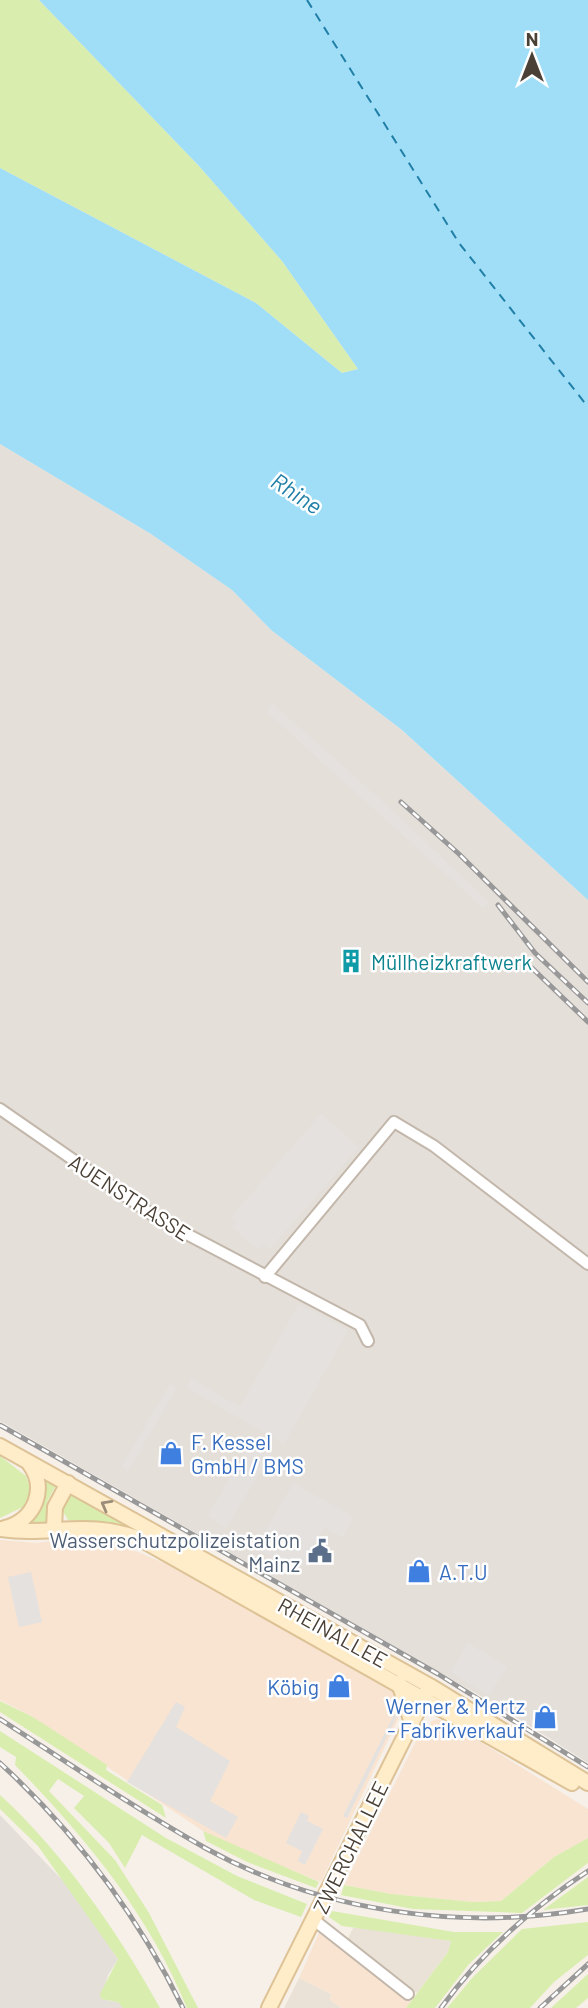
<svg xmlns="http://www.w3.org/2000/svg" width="588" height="2008" font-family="Barlow,sans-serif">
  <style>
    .residential { fill: #eae2d6 }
    .commercial { fill: #f9e4d2 }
    .industrial { fill: #e5dfda }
    .green { fill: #d9eeae }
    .parking { fill: #e4e1de }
    .water { fill: #a0def8 }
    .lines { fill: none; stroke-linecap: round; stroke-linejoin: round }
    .ferry { stroke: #207fa7; stroke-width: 2; stroke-dasharray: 9 7; stroke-linecap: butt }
    .minor-casing { stroke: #c2b7aa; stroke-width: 14 }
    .secondary-casing { stroke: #ddc296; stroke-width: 18 }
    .minor { stroke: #fff; stroke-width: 10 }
    .secondary { stroke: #ffecc9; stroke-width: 14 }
    .rail-casing { stroke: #989898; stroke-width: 5 }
    .rail { stroke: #fff; stroke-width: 2.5; stroke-dasharray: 8; stroke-linecap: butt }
    .oneway { stroke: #9b8d78 }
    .labels { text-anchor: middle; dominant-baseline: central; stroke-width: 5; stroke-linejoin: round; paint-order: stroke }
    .culture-label { font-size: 21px; fill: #0d838f; stroke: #fff; text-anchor: start }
    .street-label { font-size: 21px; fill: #4a4036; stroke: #fff }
    .shop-label { font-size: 21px; fill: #366cbe; stroke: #fff; text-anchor: start }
    .service-label { font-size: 21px; fill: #4e5e75; stroke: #fff; text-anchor: end }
    .water-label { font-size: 23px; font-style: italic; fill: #207fa7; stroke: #fff }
  </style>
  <rect width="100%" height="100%" fill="#f6f0e9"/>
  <g class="residential">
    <path d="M353 1928H372L451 1941 448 1952 417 1993 347 1940Z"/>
    <path d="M299 1978 331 1994 330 2000 341 2008H284Z"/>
  </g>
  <g class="commercial">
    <path d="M69 1538 109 1540 169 1565 396 1694 401 1704 400 1715 321 1882 243 1851 203 1831 33 1717 0 1700V1540L37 1543Z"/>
    <path d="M437 1719 455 1726 588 1809V1838L554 1857 501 1901 473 1902 391 1894 344 1885 418 1737 421 1738 432 1721Z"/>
    <path d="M319 1933 411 2001 406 2008H341L330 2000 331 1994 299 1978Z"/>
  </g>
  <g class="industrial">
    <path d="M0 444 151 534 232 590 271 630 402 730 588 900V1763L498 1706 0 1421Z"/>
    <path d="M0 1815 65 1883 118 1959 108 1975 101 1999 118 2002 123 2008H0Z"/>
  </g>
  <g class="green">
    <path d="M0 0H39L199 166 282 261 358 369 342 373 256 303 0 168Z"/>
    <path d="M0 1456 26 1476 31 1491 23 1507 0 1518Z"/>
    <path d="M42 1476 56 1485 47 1502V1524H36L32 1521C44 1510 48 1492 42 1476Z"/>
    <path d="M70 1492 150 1535 119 1526 68 1520 61 1508Z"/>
    <path d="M0 1701 33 1717 107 1765 106 1770 162 1805 166 1818 0 1712Z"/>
    <path d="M0 1731 166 1838 237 1876 307 1904 301 1917 254 1900 142 1835 125 1868 109 1843 74 1808 84 1796 58 1779 49 1791 115 1860 149 1913 198 2008H187C148 1913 86 1838 15 1765L16 1757 0 1747Z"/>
    <path d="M0 1795C62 1851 120 1935 160 2008H123L118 2002 101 1999 100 1994 118 1959 38 1846 0 1809Z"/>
    <path d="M203 1831 319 1882 316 1888 247 1862 206 1841Z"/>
    <path d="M588 1838V1863L522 1913 413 1909 341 1895 344 1885 391 1894 473 1902 501 1901 554 1857Z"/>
    <path d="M588 1877V1905L543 1910Z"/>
    <path d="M332 1911 454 1932H503L469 1964 435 2008H406L448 1952 451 1941 342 1926 329 1917Z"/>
    <path d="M588 1922V1955L554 1982 530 2008H447L473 1977 522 1929Z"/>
    <path d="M588 1974V1998L576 2008H551Z"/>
  </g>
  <g class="parking">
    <path d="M272 703 381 800 489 902 483 908 267 712Z"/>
    <path d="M321 1114 359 1147 270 1249 264 1244 259 1250 232 1227 237 1221 232 1216Z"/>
    <path d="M299 1304 348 1330 284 1444 186 1387 192 1379 240 1407Z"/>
    <path d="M170 1384 177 1388 128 1471 121 1467Z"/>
    <path d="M251 1442 271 1454 226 1528 208 1516Z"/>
    <path d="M293 1483 354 1517 343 1537 324 1527 298 1573 256 1548Z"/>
    <path d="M31 1572 42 1622 19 1627 8 1577Z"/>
    <path d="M468 1643 507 1667 489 1695 451 1672Z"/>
    <path d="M176 1702 185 1707 176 1727 230 1761 210 1801 238 1817 226 1838 127 1782Z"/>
    <path d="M396 1711 399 1712 347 1818 343 1816Z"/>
    <path d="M301 1812 309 1816 307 1821 323 1829 305 1865 298 1861 302 1851 286 1843Z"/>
  </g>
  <path class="water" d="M39 0H588V900L402 730 271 630 232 590 151 534 0 444V168L256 303 342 373 358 369 282 261 199 166Z"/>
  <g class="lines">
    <path class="ferry" d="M307 0 459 243 588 407"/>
    <g class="minor-casing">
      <g id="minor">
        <path d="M0 1109 160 1220 360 1325 368 1341"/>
        <path d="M265 1277 394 1122 434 1146 588 1264"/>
        <path d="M314 1920 408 1994"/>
      </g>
    </g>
    <g class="secondary-casing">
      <g id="secondary">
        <path d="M0 1446 430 1686 588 1783"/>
        <path d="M5 1528C35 1520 48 1488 29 1463"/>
        <path d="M54 1528 55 1507 68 1483"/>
        <path d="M0 1529C52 1537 88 1518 142 1540L572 1783"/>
        <path d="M399 1683 412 1723"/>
        <path d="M269 2008 428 1690"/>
      </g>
    </g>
    <use href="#minor" class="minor"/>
    <use href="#secondary" class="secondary"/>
    <g class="rail-casing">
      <g id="rail">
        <path d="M401 802 459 854 588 982"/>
        <path d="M498 905 535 953 588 1003"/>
        <path d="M532 968 588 1022"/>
        <path d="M0 1425 438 1674 588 1767"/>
        <path d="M0 1719C68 1763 136 1809 207 1849 322 1912 460 1931 588 1909"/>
        <path d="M0 1763C76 1833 137 1914 183 2008"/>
        <path d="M441 2008C480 1954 533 1907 588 1871"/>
        <path d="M540 2008 588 1964"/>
      </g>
    </g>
    <use href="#rail" class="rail"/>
  </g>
  <defs><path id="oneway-chevron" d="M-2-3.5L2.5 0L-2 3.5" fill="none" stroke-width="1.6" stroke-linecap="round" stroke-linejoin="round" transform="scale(1.75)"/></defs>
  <use class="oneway" href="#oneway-chevron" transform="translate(106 1505) rotate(-151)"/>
  <defs>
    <g id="building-bare" transform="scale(1.89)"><path d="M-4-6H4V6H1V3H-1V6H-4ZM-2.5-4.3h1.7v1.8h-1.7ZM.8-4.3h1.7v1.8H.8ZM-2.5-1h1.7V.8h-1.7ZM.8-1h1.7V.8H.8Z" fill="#0f9aa8" stroke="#fff" stroke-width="2.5" paint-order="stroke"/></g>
    <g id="shop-bare" transform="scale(1.89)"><path d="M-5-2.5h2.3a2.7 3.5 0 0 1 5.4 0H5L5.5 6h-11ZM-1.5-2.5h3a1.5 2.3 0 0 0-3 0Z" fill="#3f7fe0" stroke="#fff" stroke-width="2.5" paint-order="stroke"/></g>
    <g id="civic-bare" transform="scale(1.89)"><path d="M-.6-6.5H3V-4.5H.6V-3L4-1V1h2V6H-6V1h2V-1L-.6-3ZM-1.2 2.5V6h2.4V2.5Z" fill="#5c6f8a" stroke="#fff" stroke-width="2.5" paint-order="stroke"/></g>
  </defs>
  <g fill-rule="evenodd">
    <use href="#building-bare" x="351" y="961"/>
    <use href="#shop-bare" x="171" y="1453"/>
    <use href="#civic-bare" x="320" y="1551"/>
    <use href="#shop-bare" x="419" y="1571"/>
    <use href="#shop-bare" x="339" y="1686"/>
    <use href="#shop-bare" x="545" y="1717"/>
  </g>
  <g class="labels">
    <g class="culture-label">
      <text x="371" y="961">Müllheizkraftwerk</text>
    </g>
    <g class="street-label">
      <text transform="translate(130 1197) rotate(33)">AUENSTRASSE</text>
      <text transform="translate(333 1632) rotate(29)">RHEINALLEE</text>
      <text transform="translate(350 1847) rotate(-64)">ZWERCHALLEE</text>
    </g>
    <g class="shop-label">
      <text x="191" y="1441">F. Kessel<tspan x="191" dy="24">GmbH / BMS</tspan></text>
      <text x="439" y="1571">A.T.U</text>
      <text x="319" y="1686" text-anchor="end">Köbig</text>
      <text x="525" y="1705" text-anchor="end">Werner &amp; Mertz<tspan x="525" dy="24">- Fabrikverkauf</tspan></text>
    </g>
    <g class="service-label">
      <text x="300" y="1539">Wasserschutzpolizeistation<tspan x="300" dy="24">Mainz</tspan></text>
    </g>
    <g class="water-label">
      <text transform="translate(297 493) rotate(33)">Rhine</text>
    </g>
  </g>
  <g transform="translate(532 56)" stroke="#ffffff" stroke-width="5" paint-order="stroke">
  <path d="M0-5L12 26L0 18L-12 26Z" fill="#4a4036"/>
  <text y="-10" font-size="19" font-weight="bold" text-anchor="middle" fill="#4a4036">N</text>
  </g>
</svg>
